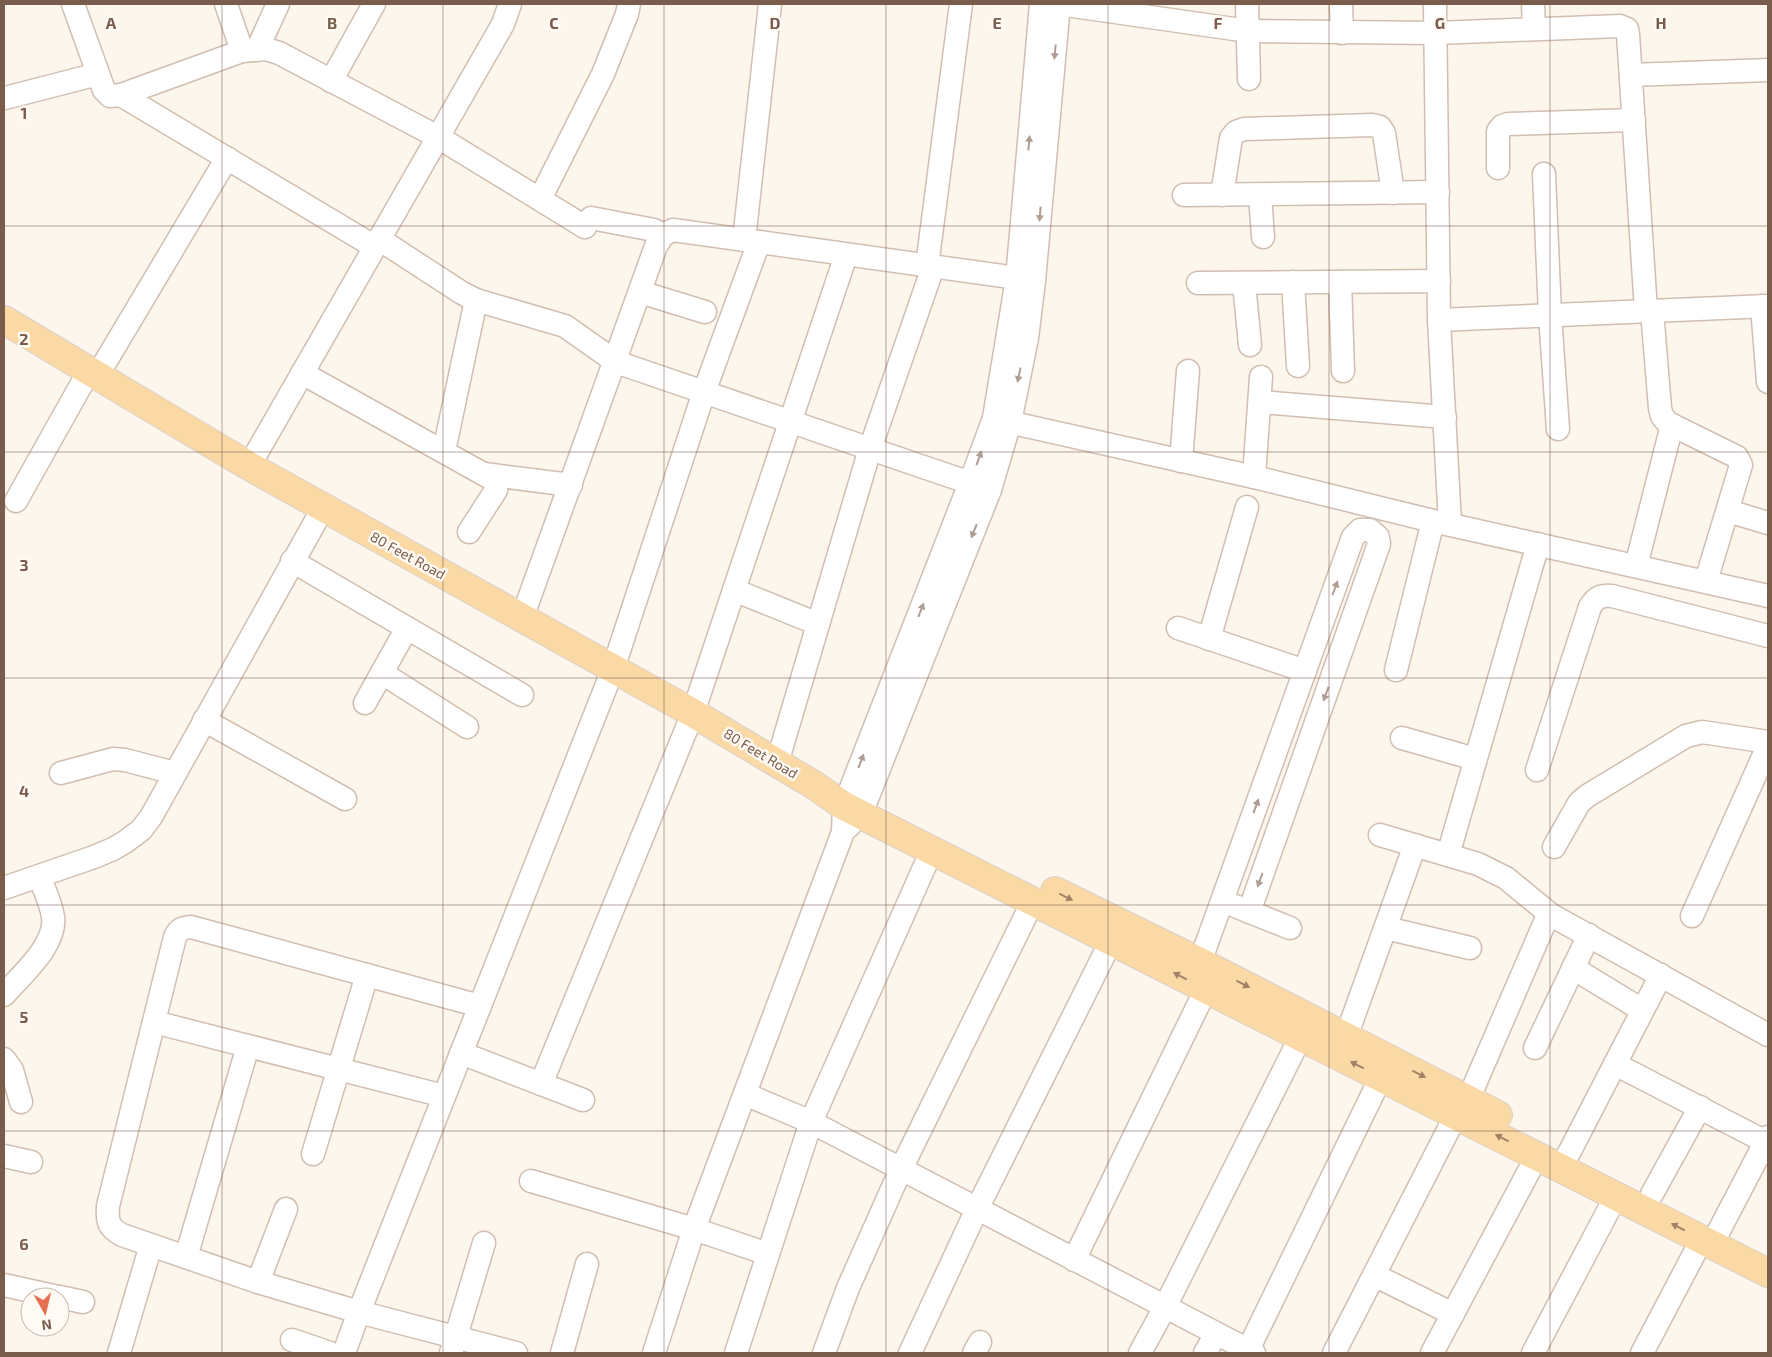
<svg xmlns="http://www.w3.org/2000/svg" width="1772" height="1357" font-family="'Exo 2',sans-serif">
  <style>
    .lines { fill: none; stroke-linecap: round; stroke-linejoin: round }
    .minor-casing { stroke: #d1beb0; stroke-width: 25 }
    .major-casing { stroke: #dad1cd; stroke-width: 30 }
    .minor { stroke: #fff; stroke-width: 22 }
    .major { stroke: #fbd9a5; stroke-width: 28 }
    .oneway { fill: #af9d94 }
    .oneway2 { fill: #a18267 }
    .grid { fill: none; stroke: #7a5c4d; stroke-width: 1; stroke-opacity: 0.55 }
    .labels { text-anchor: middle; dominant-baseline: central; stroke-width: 5; stroke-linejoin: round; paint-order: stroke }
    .street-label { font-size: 14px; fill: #7a5c4d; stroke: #fffaf3 }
    .grid-label { font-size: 16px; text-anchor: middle; font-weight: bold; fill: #7a5c4d; stroke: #fffaf3; stroke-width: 5; stroke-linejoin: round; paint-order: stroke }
  </style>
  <rect width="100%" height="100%" fill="#fdf6ec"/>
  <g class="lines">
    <g class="minor-casing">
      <g id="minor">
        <path d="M73 4 104 90 110 96 121 95 242 51 266 49 279 53 438 137 585 227"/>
        <path d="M226 4 242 51"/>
        <path d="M1059 4 1248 31 1436 33 1620 26 1627 29 1628 34 1646 311"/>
        <path d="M1247 4 1249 79"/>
        <path d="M1341 4 1342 33"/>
        <path d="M1435 4 1439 320 1450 524"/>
        <path d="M1533 4 1534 29"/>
        <path d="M257 50 278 4"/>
        <path d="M1631 75 1768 70"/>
        <path d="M331 81 374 4"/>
        <path d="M121 95 375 247"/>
        <path d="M5 98 98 74"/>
        <path d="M1498 168V131L1502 126 1508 124 1634 120"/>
        <path d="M1544 174 1550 315 1558 429"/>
        <path d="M1184 195 1438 192"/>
        <path d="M1222 195 1231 138 1236 132 1244 129 1372 125 1380 127 1384 133 1393 193"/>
        <path d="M1260 195 1263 237"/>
        <path d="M540 199 603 74 627 14 629 4"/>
        <path d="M591 218 654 230 663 235"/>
        <path d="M379 239 462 293 476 300 565 326 616 362 985 488"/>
        <path d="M744 240 770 4"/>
        <path d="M927 266 961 4"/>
        <path d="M1293 282 1298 366"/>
        <path d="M1340 282 1343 371"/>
        <path d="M1198 283 1439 281"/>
        <path d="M1244 283 1250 345"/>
        <path d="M640 292 705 312"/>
        <path d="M1762 306 1768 382"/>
        <path d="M1652 311 1660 408 1662 416 1668 423 1737 457 1741 465 1706 581"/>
        <path d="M1439 320 1768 306"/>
        <path d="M302 373 496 481V490L469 532"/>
        <path d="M97 376 227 158"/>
        <path d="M1260 402 1445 417"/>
        <path d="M995 419 1254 477 1433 521 1768 596"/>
        <path d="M444 451 476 300"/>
        <path d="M1181 461 1188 371"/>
        <path d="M249 466 503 24 510 4"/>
        <path d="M484 474 571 485"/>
        <path d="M1254 477 1261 377"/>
        <path d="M16 501 89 371"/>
        <path d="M1728 511 1768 523"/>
        <path d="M292 561 522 695"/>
        <path d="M1636 566 1672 425"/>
        <path d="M734 590 818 624"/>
        <path d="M522 618 656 246 663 235 673 230 1031 280"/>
        <path d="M1178 628 1305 671"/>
        <path d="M1209 639 1247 507"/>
        <path d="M1396 670 1433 521"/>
        <path d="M382 673 467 727"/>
        <path d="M365 703 407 628"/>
        <path d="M204 720 345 799"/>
        <path d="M1402 738 1475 759"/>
        <path d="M777 763 870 449 933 267"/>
        <path d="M1537 770 1590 607C1596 597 1601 595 1612 596L1768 636"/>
        <path d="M61 773 113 759 125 760 175 773"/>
        <path d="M848 827 861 814 990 490 1010 422 1027 338 1034 281 1059 4"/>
        <path d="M1380 835 1478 864 1506 878 1551 915"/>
        <path d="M1554 847 1579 803 1587 796 1686 736 1702 732 1768 742"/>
        <path d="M1448 855 1538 544"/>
        <path d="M4 888 94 857 113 849 125 842 141 830 151 817 323 508"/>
        <path d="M1235 906 1290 928"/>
        <path d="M1692 916 1768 746"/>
        <path d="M1386 928 1470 948"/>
        <path d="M1200 962 1353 537 1360 530H1370L1378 537 1379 544 1249 912"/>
        <path d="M1573 968 1642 1010"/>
        <path d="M4 995C21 975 57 945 53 917 51 903 44 889 39 876"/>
        <path d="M480 1006 191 927C182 928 179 929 175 937L108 1206C107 1222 108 1227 122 1235L258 1282 359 1312 516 1353"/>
        <path d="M154 1022 444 1096"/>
        <path d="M1346 1037 1415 845"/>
        <path d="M1535 1048 1589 935"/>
        <path d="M461 1053 583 1100"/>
        <path d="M4 1059 12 1070 21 1102"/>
        <path d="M1615 1064 1766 1142"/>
        <path d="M541 1084 693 713 846 255"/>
        <path d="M745 1094 811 1122 1254 1353"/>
        <path d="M1468 1100 1545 922 1551 915 1768 1035"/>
        <path d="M313 1154 367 975"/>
        <path d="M4 1156 31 1162"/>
        <path d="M1560 1167 1570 1151 1661 975"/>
        <path d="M531 1181 694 1229 768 1254"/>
        <path d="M1652 1194 1700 1107"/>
        <path d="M1712 1244 1768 1137"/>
        <path d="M186 1257 248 1046"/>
        <path d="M1074 1260 1206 989"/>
        <path d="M1374 1275 1453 1314"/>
        <path d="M258 1282 286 1209"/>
        <path d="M4 1285 58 1297"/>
        <path d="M60 1297 83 1302"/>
        <path d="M292 1340 330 1353"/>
        <path d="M1248 1350 1381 1077"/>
        <path d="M119 1353 151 1245"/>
        <path d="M344 1353 359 1312 613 669 704 392 759 242"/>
        <path d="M451 1353 484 1243"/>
        <path d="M562 1353 587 1264"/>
        <path d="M654 1353 694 1229 843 832 844 806 970 483 994 418 1017 279 1041 4"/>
        <path d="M736 1353 811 1122 931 852"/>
        <path d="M824 1353 848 1288 901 1169 1033 901"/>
        <path d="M910 1353 977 1209 1111 941"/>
        <path d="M974 1353 980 1342"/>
        <path d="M1140 1353 1165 1307 1301 1036"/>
        <path d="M1205 1353 1216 1334"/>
        <path d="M1334 1353 1456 1115"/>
        <path d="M1432 1353 1537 1156"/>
        <path d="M1533 1353 1616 1196"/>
        <path d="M1642 1353 1702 1239"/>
      </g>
    </g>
    <g class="major-casing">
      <g id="major">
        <path d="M4 320 249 466 693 713 814 785 844 806 1768 1273"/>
        <path d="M1055 891 1200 962 1498 1115"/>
      </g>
    </g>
    <use href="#minor" class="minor"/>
    <use href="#major" class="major"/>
  </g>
  <defs><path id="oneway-solid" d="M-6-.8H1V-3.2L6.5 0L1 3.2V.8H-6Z" transform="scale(1.25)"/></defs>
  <g class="oneway">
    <use href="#oneway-solid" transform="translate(1055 52) rotate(95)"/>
    <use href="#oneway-solid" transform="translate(1029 143) rotate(-85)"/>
    <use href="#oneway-solid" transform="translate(1040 214) rotate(95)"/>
    <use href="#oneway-solid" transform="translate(1019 375) rotate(102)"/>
    <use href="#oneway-solid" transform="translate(979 458) rotate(-70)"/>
    <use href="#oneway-solid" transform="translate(974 531) rotate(112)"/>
    <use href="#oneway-solid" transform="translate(1335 588) rotate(-70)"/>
    <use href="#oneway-solid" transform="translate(921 610) rotate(-69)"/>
    <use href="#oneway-solid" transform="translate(1326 694) rotate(110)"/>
    <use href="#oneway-solid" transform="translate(861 761) rotate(-69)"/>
    <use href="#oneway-solid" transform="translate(1256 806) rotate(-70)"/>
    <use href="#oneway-solid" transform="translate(1260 880) rotate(110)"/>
  </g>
  <g class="oneway2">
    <use href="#oneway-solid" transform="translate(1066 897) rotate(26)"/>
    <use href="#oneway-solid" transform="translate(1180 976) rotate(-153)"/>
    <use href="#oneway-solid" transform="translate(1243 984) rotate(27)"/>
    <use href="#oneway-solid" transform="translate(1357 1065) rotate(-153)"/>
    <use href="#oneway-solid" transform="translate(1419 1074) rotate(27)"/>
    <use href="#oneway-solid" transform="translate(1502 1138) rotate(-153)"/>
    <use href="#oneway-solid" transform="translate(1678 1227) rotate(-153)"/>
  </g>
  <path class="grid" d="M222 4V1353M443 4V1353M664 4V1353M886 4V1353M1108 4V1353M1329 4V1353M1550 4V1353M4 226H1768M4 452H1768M4 678H1768M4 905H1768M4 1131H1768"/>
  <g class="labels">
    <g class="street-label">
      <text transform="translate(408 555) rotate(29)">80 Feet Road</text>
      <text transform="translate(761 753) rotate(31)">80 Feet Road</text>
    </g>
  </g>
  <g class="grid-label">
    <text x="111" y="29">A</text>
    <text x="332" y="29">B</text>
    <text x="554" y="29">C</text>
    <text x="775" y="29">D</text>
    <text x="997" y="29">E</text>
    <text x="1218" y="29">F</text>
    <text x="1440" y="29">G</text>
    <text x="1661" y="29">H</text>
    <text x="24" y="119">1</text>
    <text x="24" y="345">2</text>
    <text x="24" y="571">3</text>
    <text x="24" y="797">4</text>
    <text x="24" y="1023">5</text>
    <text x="24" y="1250">6</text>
  </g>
  <rect width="1772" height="1357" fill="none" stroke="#7a5c4d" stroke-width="10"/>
  <g transform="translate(45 1312) rotate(172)"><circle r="24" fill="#fffaf3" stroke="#cabbb1"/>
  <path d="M0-4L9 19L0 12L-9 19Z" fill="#e76f51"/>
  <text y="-8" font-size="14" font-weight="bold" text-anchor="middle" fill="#7a5c4d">N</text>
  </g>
</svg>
